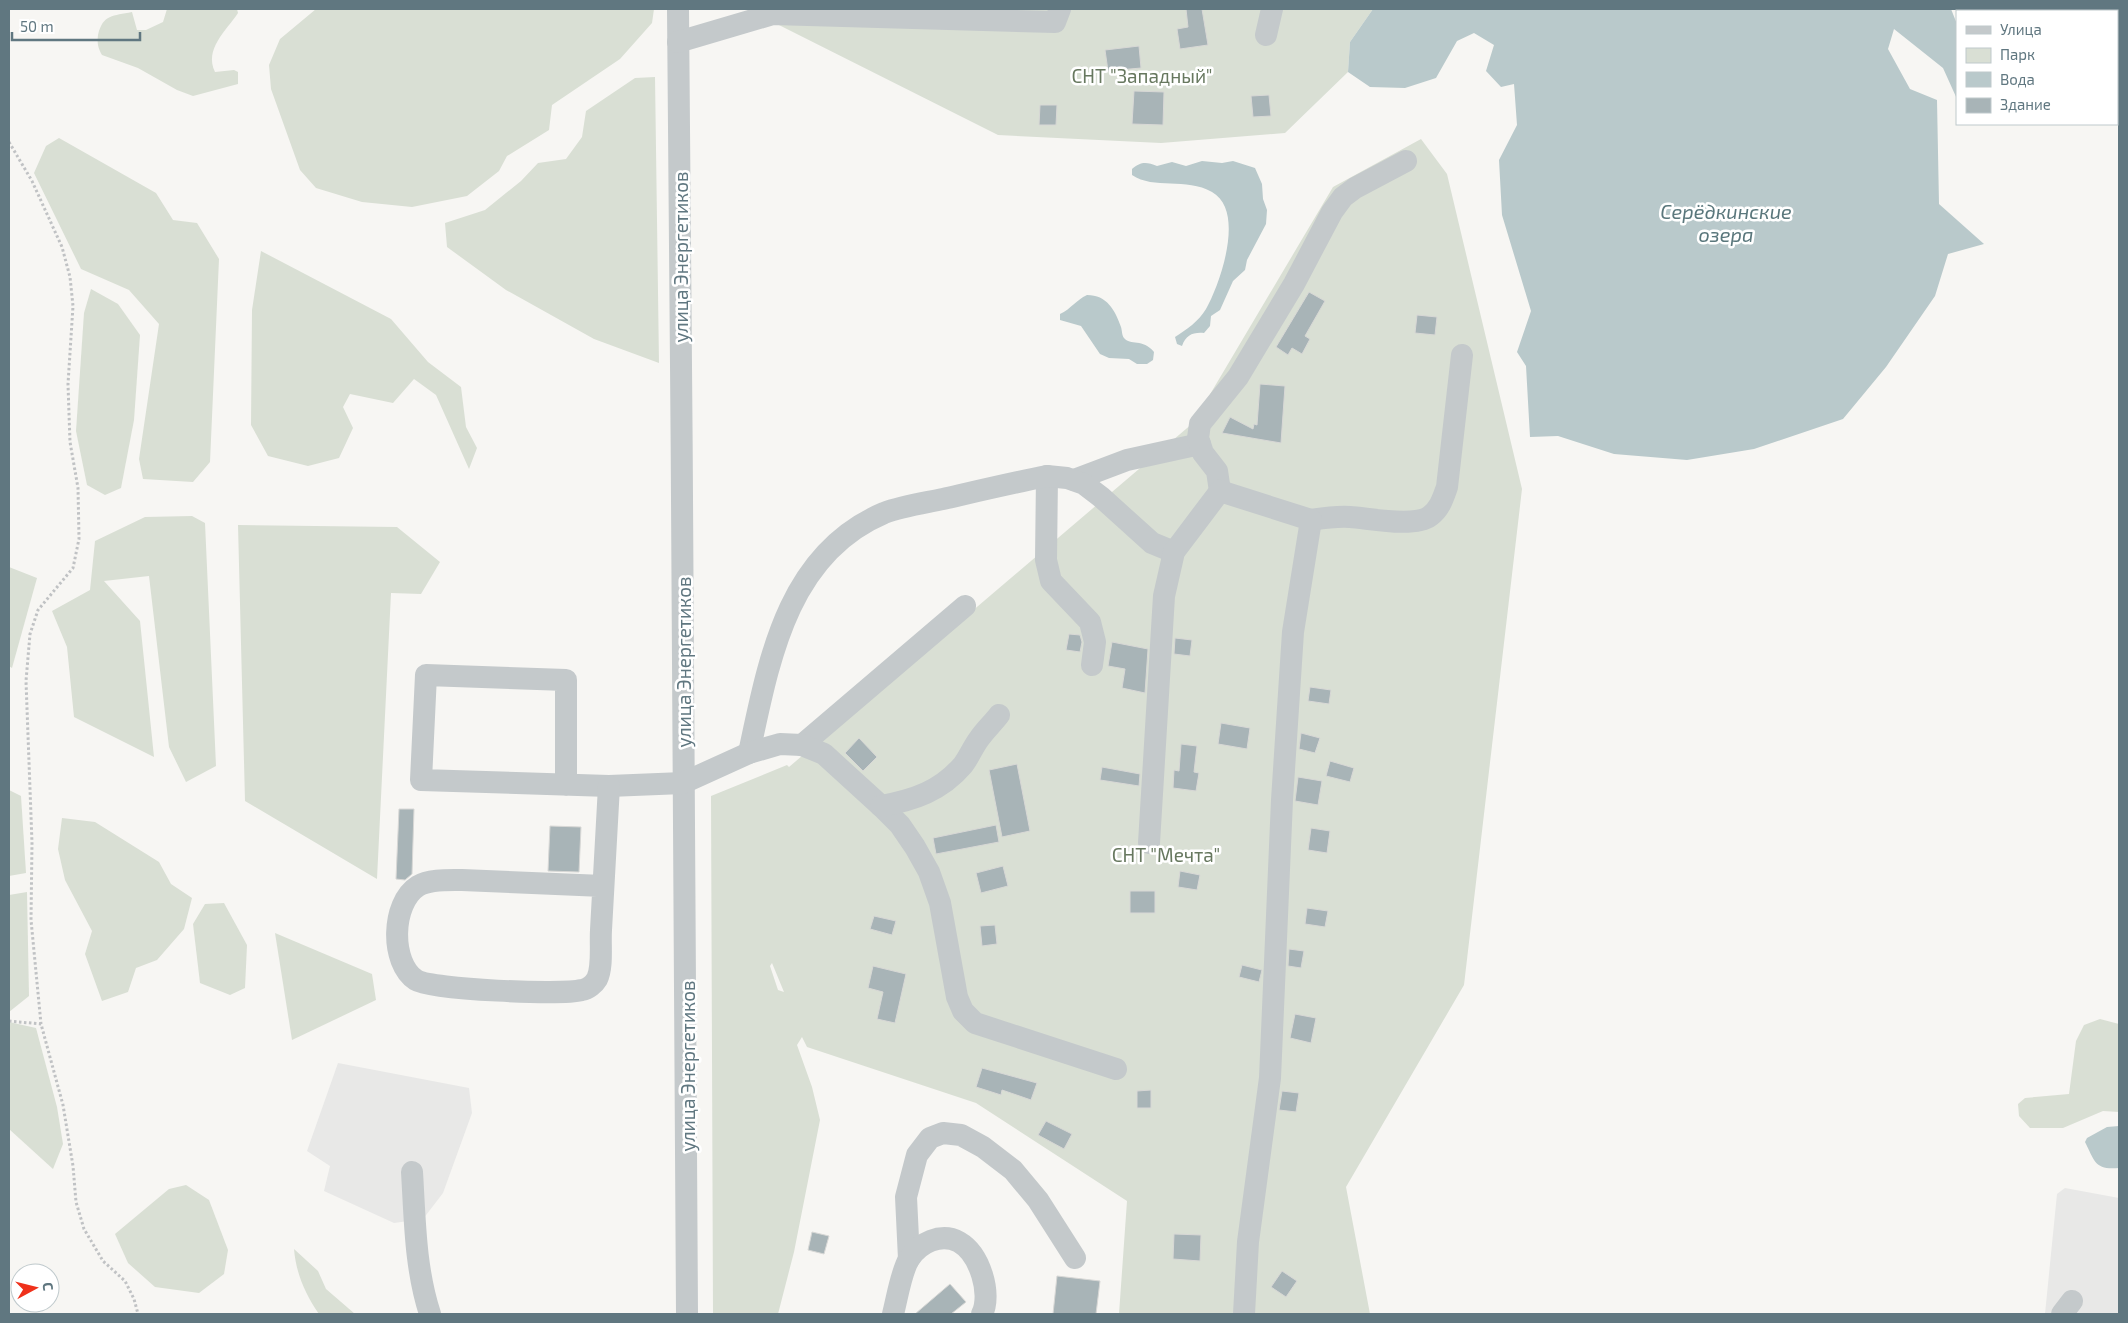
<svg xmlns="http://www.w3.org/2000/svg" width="2128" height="1323" font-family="'Exo 2',sans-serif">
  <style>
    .built { fill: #e8e8e7 }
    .green { fill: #d9dfd4; fill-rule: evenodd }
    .water { fill: #b9c9cb }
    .building { fill: #a8b4b7; stroke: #d8d8d6 }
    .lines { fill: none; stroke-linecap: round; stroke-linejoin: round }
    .path { stroke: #c0c2c4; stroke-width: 3; stroke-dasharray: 2.5 2.5; stroke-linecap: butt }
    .minor { stroke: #c4c9cb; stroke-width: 22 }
    .labels { text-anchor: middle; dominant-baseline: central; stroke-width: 5; stroke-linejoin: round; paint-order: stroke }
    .park-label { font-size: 19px; fill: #67785f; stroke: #fff }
    .street-label { font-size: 19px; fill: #607780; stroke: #fff }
    .water-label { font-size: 20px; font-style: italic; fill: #5a777c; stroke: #fff }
  </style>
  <rect width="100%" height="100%" fill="#f7f6f3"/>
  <g class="built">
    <path d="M338 1063 469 1088 472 1113 443 1193 423 1219 394 1223 324 1191 330 1166 307 1151Z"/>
    <path d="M2065 1188 2119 1198V1314H2045L2057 1194Z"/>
  </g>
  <g class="green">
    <path d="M167 9H237L238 13C226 31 204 49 215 72L234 70 238 72V84L193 96 177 90 138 68 102 55C98 48 97 43 98 35 103 14 113 16 132 12L137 30H146L163 22Z"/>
    <path d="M316 9H654L652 23 620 59 552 105 549 130 507 156 499 171 467 196 412 207 362 202 316 188 300 170 271 89 269 65 280 39Z"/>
    <path d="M747 9H1373L1350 42 1348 72 1285 133 1161 143 998 135Z"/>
    <path d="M655 77 659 363 594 339 506 290 447 247 445 223 485 210 521 181 538 163 566 159 582 137 586 111 635 78Z"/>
    <path d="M59 138 156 193 173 220 197 223 219 259 210 462 193 482 143 479 139 459 159 324 129 290 81 269 34 173 46 146Z"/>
    <path d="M1421 139 1447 174 1522 489 1464 985 1346 1187 1370 1314H1119L1127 1201 976 1103 807 1047 802 1037 797 1045 812 1087 820 1120 794 1252 778 1314H713L711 796 787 765 789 767 1193 423 1333 187ZM772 963 784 992 778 990 770 966Z"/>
    <path d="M261 251 391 319 428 362 461 387 466 427 477 448 469 469 436 395 414 379 393 403 350 394 343 407 353 428 339 458 308 466 268 456 251 425 252 310Z"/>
    <path d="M91 289 118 304 140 335 134 420 121 488 105 495 87 485 76 431 84 313Z"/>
    <path d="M192 516 205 523 216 766 186 782 169 747 149 576 104 581 140 621 154 757 74 717 67 647 52 611 90 590 95 541 145 517Z"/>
    <path d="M238 525 397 527 440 562 421 594 391 593 377 879 245 801Z"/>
    <path d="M9 567 37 578 12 668 9 666Z"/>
    <path d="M9 790 21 796 26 873 9 876Z"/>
    <path d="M62 818 95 822 159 862 171 884 192 898 184 929 157 960 136 968 128 992 102 1001 85 954 92 931 65 880 58 849Z"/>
    <path d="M27 892 29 996 9 1012V895Z"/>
    <path d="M224 903 247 945 245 988 230 995 200 983 193 924 205 904Z"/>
    <path d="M275 933 372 974 376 1000 292 1040Z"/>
    <path d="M2100 1019 2119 1024V1112L2103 1111 2063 1128H2030L2019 1116 2018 1104 2025 1098 2069 1094 2076 1041 2084 1025Z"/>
    <path d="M9 1022 36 1028 57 1107 63 1144 53 1169 9 1129Z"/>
    <path d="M186 1185 209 1200 228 1250 224 1274 199 1293 155 1287 128 1263 115 1234 169 1189Z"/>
    <path d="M294 1249 318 1271 326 1289 355 1314H319C305 1294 296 1273 294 1249Z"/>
  </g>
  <g class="water">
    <path d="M1373 9H1951L1957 24V99L1943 68 1894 29 1888 49 1910 89 1937 100 1939 204 1984 244 1948 254 1935 296 1886 367 1843 419 1754 449 1687 460 1614 454 1558 436 1530 437 1526 366 1517 352 1531 311 1502 215 1499 160 1517 125 1514 84 1501 87 1486 71 1494 45 1474 33 1457 41 1436 78 1405 88 1370 87 1348 72 1350 42Z"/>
    <path d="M1202 161 1222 163 1233 161 1255 168 1262 184 1263 199 1267 210 1266 224 1247 260 1245 270 1233 281 1220 310 1211 316 1210 326 1204 333C1193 332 1186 335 1182 346L1177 344 1175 337C1186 330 1199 321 1206 309 1220 284 1246 211 1212 192 1186 177 1154 190 1132 175V169C1141 161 1147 162 1157 166L1172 162 1186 166Z"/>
    <path d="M1087 295C1107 295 1115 310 1121 327 1122 330 1122 336 1124 338 1130 346 1143 338 1154 352L1153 360 1147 364H1137L1129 359 1109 358 1100 354 1081 326 1060 320V314C1071 309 1076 300 1087 295Z"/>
    <path d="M2119 1126V1168C2095 1170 2095 1162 2085 1142L2087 1138 2107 1127Z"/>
  </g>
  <g class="building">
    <path d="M1186 9H1202L1208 45 1180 49 1177 29 1188 27Z"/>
    <path d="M1139 46 1141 68 1108 71 1105 50Z"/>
    <path d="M1134 91 1164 92 1163 125 1132 124Z"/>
    <path d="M1269 95 1271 116 1253 117 1251 96Z"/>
    <path d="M1040 105H1057L1056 125H1039Z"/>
    <path d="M1309 292 1325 301 1305 336 1310 339 1302 354 1292 348 1288 355 1276 347Z"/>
    <path d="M1417 315 1437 317 1435 335 1415 333Z"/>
    <path d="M1260 384 1285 386 1281 443 1222 433 1230 417 1253 429 1254 424 1257 425Z"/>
    <path d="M1069 634 1080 635 1082 642 1080 652 1066 650Z"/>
    <path d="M1175 638 1192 640 1190 656 1174 654Z"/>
    <path d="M1112 642 1148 649 1145 693 1122 688 1125 669 1108 666Z"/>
    <path d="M1310 687 1331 690 1329 704 1308 701Z"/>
    <path d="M1221 723 1250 728 1247 749 1218 744Z"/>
    <path d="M1301 733 1320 738 1315 753 1299 749Z"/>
    <path d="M859 738 877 757 863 771 845 753Z"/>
    <path d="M1181 744 1197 746 1194 772 1199 773 1196 791 1173 788 1174 770 1179 771Z"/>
    <path d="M1330 761 1354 768 1350 782 1326 776Z"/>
    <path d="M1017 764 1030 831 1002 837 989 770Z"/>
    <path d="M1102 767 1140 774 1139 786 1100 780Z"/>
    <path d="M1298 777 1322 781 1318 805 1295 801Z"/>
    <path d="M399 809H414L412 874 405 880 396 879Z"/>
    <path d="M996 825 999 842 936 854 933 838Z"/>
    <path d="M550 826 581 827 579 872 548 871Z"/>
    <path d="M1311 828 1330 831 1327 853 1308 850Z"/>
    <path d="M1003 866 1008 886 981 893 976 873Z"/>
    <path d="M1180 871 1200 875 1197 890 1178 887Z"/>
    <rect x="1130" y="891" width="25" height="22"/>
    <path d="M1307 908 1328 911 1325 927 1305 924Z"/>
    <path d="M874 916 896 921 892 935 870 929Z"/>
    <path d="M995 925 997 944 982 946 980 926Z"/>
    <path d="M1289 949 1304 951 1301 968 1288 966Z"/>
    <path d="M1242 965 1262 970 1259 982 1239 977Z"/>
    <path d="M873 966 906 974 895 1023 877 1019 883 992 868 988Z"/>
    <path d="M1295 1014 1316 1018 1311 1043 1290 1038Z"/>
    <path d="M982 1068 1037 1083 1031 1100 1002 1090 1001 1095 976 1087Z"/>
    <path d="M1151 1090V1108H1137V1091Z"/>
    <path d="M1282 1091 1299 1093 1296 1112 1279 1110Z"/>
    <path d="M1046 1121 1072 1134 1064 1149 1038 1135Z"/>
    <path d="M812 1232 829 1236 824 1254 808 1250Z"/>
    <path d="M1174 1234 1201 1235 1200 1261 1173 1259Z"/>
    <path d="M1282 1271 1297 1281 1286 1297 1271 1287Z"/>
    <path d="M1057 1276 1100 1281 1096 1314H1053Z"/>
    <path d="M950 1284 966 1302 951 1314H915Z"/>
  </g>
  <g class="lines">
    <g class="path">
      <path d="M9 142 32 181 62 247 70 277 73 306 68 384 70 442 78 488 79 539 73 568 38 610 30 634 26 681 32 843 31 920 41 1024 63 1105 73 1166 76 1202 84 1229 103 1261 125 1281 134 1299 138 1314"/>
      <path d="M9 1021 41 1024"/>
    </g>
    <g class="minor">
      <path d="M678 9C681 444 687 879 687 1314"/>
      <path d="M1266 35 1272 9"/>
      <path d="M678 42 773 14 1055 22 1060 9"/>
      <path d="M1047 476 1046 560 1051 581 1090 622 1095 642 1092 665"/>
      <path d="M1074 480 1127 460 1200 444"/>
      <path d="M1220 491 1217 471 1203 453 1198 438 1200 424 1238 377 1294 284 1332 212 1343 197 1355 188 1406 161"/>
      <path d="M1311 520C1324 518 1336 516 1350 517 1368 518 1414 528 1430 516 1440 509 1443 498 1447 487L1462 355"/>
      <path d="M802 745 965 606"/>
      <path d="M749 753C769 660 787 554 884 513 902 506 924 503 943 499 978 491 1012 483 1047 476L1067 478 1084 484 1101 497 1152 543 1174 552"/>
      <path d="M566 785V680L426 675 421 780 609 786 683 783 749 753 780 744 802 745 824 754 881 806 900 825 915 847 929 872 940 903 957 997 963 1011 975 1023 1116 1069"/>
      <path d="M881 806C914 800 941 791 963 765 969 757 973 747 979 739 985 730 993 723 999 715"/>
      <path d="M1149 843 1164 596 1174 552 1220 491 1311 520 1293 632 1282 800 1270 1078 1248 1242 1244 1314"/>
      <path d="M603 886 462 880C449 880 429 879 418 886 391 903 390 963 416 980 432 990 562 995 582 990 588 989 594 984 597 979 603 967 600 944 601 930 604 882 606 834 609 786"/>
      <path d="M412 1172C415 1220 415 1268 430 1314"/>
      <path d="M909 1259 906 1197 917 1155 930 1138 943 1133 961 1135 983 1147 1013 1170 1038 1200 1075 1258"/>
      <path d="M893 1314C897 1299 901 1272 909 1259 919 1243 941 1232 959 1242 980 1254 992 1294 982 1314"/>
      <path d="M2062 1314 2072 1301"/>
    </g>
  </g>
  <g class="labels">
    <g class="park-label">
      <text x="1142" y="75">СНТ "Западный"</text>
      <text x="1166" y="854">СНТ "Мечта"</text>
    </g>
    <g class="street-label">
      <text transform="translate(680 257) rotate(-90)">улица Энергетиков</text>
      <text transform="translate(683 662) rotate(-90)">улица Энергетиков</text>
      <text transform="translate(687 1066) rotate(-90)">улица Энергетиков</text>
    </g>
    <g class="water-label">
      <text x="1726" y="211">Серёдкинские<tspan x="1726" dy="23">озера</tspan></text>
    </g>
  </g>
  <rect width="2128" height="1323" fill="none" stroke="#607780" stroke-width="20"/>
  <rect x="1956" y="10" width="162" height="115" fill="#ffffff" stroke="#bfc9cc"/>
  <rect x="1966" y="26" width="25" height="8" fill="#c4c9cb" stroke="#bfc9cc"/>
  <text x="2000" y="35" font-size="15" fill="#607780">Улица</text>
  <rect x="1966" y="48" width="25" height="15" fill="#d9dfd4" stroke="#bfc9cc"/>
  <text x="2000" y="60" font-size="15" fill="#607780">Парк</text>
  <rect x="1966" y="72" width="25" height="15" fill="#b9c9cb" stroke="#bfc9cc"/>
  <text x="2000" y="85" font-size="15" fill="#607780">Вода</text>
  <rect x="1966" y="98" width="25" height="15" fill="#a8b4b7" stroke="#bfc9cc"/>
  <text x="2000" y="110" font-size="15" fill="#607780">Здание</text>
  <g transform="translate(35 1288) rotate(83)"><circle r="24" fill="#ffffff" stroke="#bfc9cc"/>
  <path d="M0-4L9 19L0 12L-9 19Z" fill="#ef311b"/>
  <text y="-8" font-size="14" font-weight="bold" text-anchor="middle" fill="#607780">С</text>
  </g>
  <path d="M12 32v8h128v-8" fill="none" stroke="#607780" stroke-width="2.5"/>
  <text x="20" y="32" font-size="15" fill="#607780" stroke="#ffffff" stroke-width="4" paint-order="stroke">50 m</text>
</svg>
